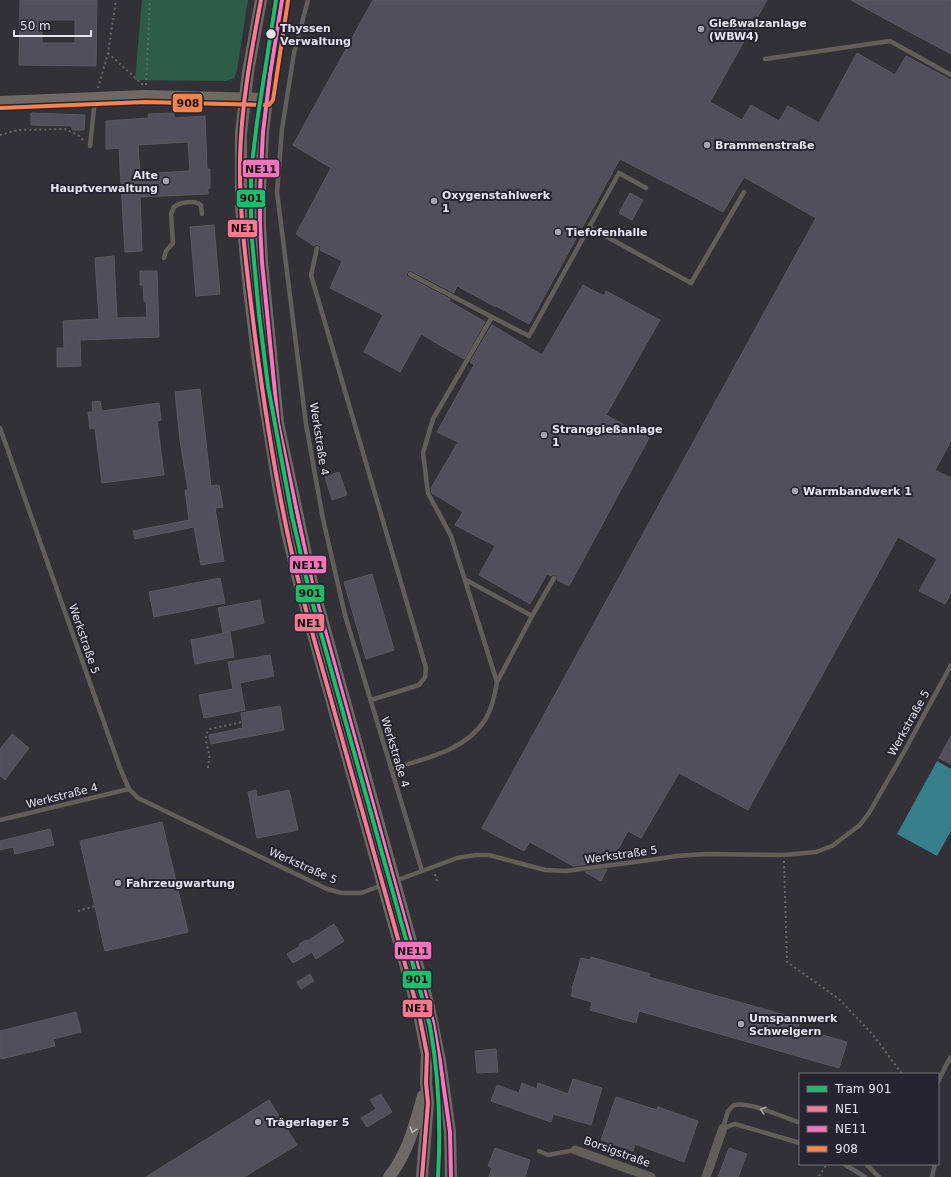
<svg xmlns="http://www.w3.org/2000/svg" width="951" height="1177" font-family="'DejaVu Sans',sans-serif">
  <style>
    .green { fill: #2d5d49 }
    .water { fill: #36808d }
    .building { fill: #514f5b; stroke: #5a595f; fill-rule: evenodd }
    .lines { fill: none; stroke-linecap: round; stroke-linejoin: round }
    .path { stroke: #686765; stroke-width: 2; stroke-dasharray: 2 3; stroke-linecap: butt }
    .service { stroke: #625f59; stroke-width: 4.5 }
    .minor { stroke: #625f59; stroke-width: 9 }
    .secondary { stroke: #6e6962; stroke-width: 12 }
    .secondary-bridge { stroke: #6e6962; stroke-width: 12 }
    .bus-1-casing { stroke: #262430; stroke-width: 7 }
    .bus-2-casing { stroke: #262430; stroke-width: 7 }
    .bus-3-casing { stroke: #262430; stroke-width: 7 }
    .bus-1 { stroke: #fe7a93; stroke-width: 4 }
    .bus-2 { stroke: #fc73be; stroke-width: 4 }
    .bus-3 { stroke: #f8844c; stroke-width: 4 }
    .tram-1-casing { stroke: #262430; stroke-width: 7 }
    .tram-1 { stroke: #20bc6c; stroke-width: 4 }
    .oneway { stroke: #aaa8aa }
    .oneway2 { stroke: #b5b3b5 }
    .poi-dot { fill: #a6a5ad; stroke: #262430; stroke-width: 1.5 }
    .stop-dot { fill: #e5e4ec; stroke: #262430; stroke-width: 1.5 }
    .labels { text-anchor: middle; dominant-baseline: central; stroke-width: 4; stroke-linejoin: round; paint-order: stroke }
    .poi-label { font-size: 11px; font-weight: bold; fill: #e5e4ec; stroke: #262430; text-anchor: start }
    .stop-label { font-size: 11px; font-weight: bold; fill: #e5e4ec; stroke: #262430; text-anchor: start }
    .street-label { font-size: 11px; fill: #e5e4ec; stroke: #262430 }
    .line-badge { stroke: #262430; stroke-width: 1.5 }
    .pale-badge-label { font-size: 11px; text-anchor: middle; font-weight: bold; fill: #111 }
  </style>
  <rect width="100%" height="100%" fill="#323137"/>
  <path class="green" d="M142 0H248L237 70 234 78 226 81 135 80Z"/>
  <path class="water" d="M937 761 951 769V831L937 856 897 834Z"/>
  <g class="building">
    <path d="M20 0H97L96 66 19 65ZM42 20H75V43H42Z"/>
    <path d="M373 0H767L710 102 742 120 751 105 779 121 788 106 819 123 857 53 895 75 906 56 951 80V441L935 470 951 478V593L945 604 919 591 937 559 898 537 748 810 679 773 641 838 628 831 612 861 573 866 530 842 524 851 482 828 816 218 744 177 723 212 620 159 529 324 496 306V307L457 286 454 293 412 271H408L406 275 408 277 450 299 449 301 485 322 464 359 421 334 400 372 364 352 383 315 330 288 342 261 320 250 321 247 319 245 316 244 314 246 296 234 331 168 293 145Z"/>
    <path d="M851 0H951V54L878 15Z"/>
    <path d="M31 113 85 115 84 130H72V126L31 125Z"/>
    <path d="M174 113V118L205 116 207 169H210V188H208V194L140 197 142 251 125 252 119 148 106 149V121L149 118 148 114ZM188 142 190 171 140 174 138 145Z"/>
    <path d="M630 193 643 200 632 220 619 213Z"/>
    <path d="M214 225 220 294 196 296 190 227Z"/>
    <path d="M114 256 117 318 147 317 146 302 144 301 143 285H140V271H157L159 337 80 340 81 366 57 367V348H64L63 321 99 319 95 258Z"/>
    <path d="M583 285 604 296 606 291 660 320 606 415 649 438 569 586 557 580V576L556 575H552L551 576 547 574 530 604 479 575 495 546 455 525 463 512 432 493 431 488 458 442 437 432 474 365 470 362 492 325 542 355Z"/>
    <path d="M200 389 211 486 219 485 223 507 215 508 224 561 201 565 194 527 135 539 133 531 189 520 185 490H188L180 440 175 392Z"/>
    <path d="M100 401 102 411 159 403 161 420 157 421 164 475 102 483 95 428 90 429 88 412H93L92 402Z"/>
    <path d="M339 472 347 495 332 500 325 477Z"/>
    <path d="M372 574 394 650 366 659 344 582Z"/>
    <path d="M220 578 225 603 154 617 149 592Z"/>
    <path d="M260 600 264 623 223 633 218 608Z"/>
    <path d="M230 632 234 657 195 664 191 640Z"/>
    <path d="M270 655 274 676 240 683 245 710 204 718 199 695 233 689 228 662Z"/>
    <path d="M280 706 284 730 211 744 209 735 243 728 241 713Z"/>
    <path d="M12 734 29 748 5 780 0 776V749Z"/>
    <path d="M951 736V764L939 758Z"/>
    <path d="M256 790 257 797 289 790 298 830 257 838 248 792Z"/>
    <path d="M162 822 188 932 105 951 80 841Z"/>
    <path d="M50 829 54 845 15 854 13 847 0 850V841Z"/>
    <path d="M607 869 601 881 585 872Z"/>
    <path d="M334 924 344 941 316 959 312 952 293 963 287 954 300 946 299 944 306 940 307 941Z"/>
    <path d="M591 957 650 974 649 977 800 1019 798 1028 847 1042 839 1068 639 1011 636 1023 590 1010 592 1002 571 996 573 989H572L581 958 590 960Z"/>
    <path d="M310 974 314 981 301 989 297 982Z"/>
    <path d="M76 1012 81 1032 53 1039 55 1046 1 1059 0 1053V1031Z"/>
    <path d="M496 1049 498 1072 477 1073 475 1051Z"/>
    <path d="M573 1079 602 1088 591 1125 553 1114 551 1122 491 1101 497 1085 519 1093 522 1083 537 1089 538 1083 568 1094Z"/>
    <path d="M381 1094 392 1112 367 1127 361 1118 376 1109 370 1100Z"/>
    <path d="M616 1097 657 1110 658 1107 698 1121 684 1162 635 1144 633 1151 601 1140Z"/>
    <path d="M269 1100 297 1145 244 1177H146Z"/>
    <path d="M495 1148 530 1160 525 1177H489L492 1168 488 1166Z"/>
    <path d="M729 1148 747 1154 738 1177H718Z"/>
  </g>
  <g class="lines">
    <g class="path">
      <path d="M108 53 143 85"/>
      <path d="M146 85 150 0"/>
      <path d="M98 88 108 53 116 0"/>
      <path d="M0 135 18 130 65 129 78 135 83 140"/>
      <path d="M208 768C208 763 210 759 209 754 208 746 202 736 210 729L242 722"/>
      <path d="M784 861 787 962 839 999 874 1036 902 1074"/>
      <path d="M435 874 437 881"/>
      <path d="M78 911 95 906"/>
      <path d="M819 1176 827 1164"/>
    </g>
    <g class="service">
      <path d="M308 0 294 53 282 129 277 192 306 424 323 519 345 615 422 871"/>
      <path d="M765 59 890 41 951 75"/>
      <path d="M90 146 95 99"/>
      <path d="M589 227 691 283 744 192"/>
      <path d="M317 248 311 275 426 668 425 677 419 685 371 700"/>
      <path d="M164 258 166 251 173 243 171 214 174 207C180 202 194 200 201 205L202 214"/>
      <path d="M410 274 492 317"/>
      <path d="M0 428 120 768 129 789 138 798 327 889 342 893H361L383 885"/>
      <path d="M466 580 532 616 497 682"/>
      <path d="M532 616 554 578"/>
      <path d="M391 769C424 759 465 751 485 720 492 709 495 695 497 682L451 536 428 493 423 453 433 419 492 317 529 336 619 173 646 188"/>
      <path d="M0 820 129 789"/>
      <path d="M395 881 457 858 476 855H489L545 870 566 871 650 860 677 856 705 854 784 855 816 852 832 846 860 825 869 813 904 752 951 665"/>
      <path d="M938 1082 945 1067 951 1057"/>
      <path d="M723 1128 728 1111 734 1105C751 1102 783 1117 800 1123"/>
      <path d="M723 1128 735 1124 800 1143"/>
      <path d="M539 1151 548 1155 575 1150"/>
      <path d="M844 1164 865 1177"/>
      <path d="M866 1164 879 1177"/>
      <path d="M932 1177 935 1164"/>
    </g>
    <g class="minor">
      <path d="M575 1150 651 1177"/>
      <path d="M706 1177 723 1128"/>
    </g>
    <g class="secondary">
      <path d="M261 0 248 72 241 134V207L249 289 258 361 278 485 287 532 300 587 378 867"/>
      <path d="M282 0 270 75 263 132 260 191V224L262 262 278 423 312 583 389 861"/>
      <path d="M0 102 145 96 267 99"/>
      <path d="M429 1007 440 1061 450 1132 451 1177"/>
      <path d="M419 1014 427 1054 426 1083 428 1103 422 1177"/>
      <path d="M389 1177C408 1153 415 1124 423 1096"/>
    </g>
    <g class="secondary-bridge">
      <path d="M389 861 429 1007"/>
      <path d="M378 867 419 1014"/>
    </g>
    <g class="bus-1-casing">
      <path id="bus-1" d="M261 0C251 53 241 106 240 160 239 219 248 278 255 336 266 420 279 505 300 587 312 634 326 681 339 728 366 823 392 919 419 1014L427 1054 426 1083 428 1103 422 1177"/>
    </g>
    <g class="bus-2-casing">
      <path id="bus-2" d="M282 0 270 75 263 132 260 191V224L262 262 278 423 312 583 433 1022 440 1061 450 1132 451 1177"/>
    </g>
    <g class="bus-3-casing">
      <path id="bus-3" d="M0 108 145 102 269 105 273 100 288 1"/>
    </g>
    <use href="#bus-1" class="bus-1"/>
    <use href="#bus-2" class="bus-2"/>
    <use href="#bus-3" class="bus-3"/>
    <g class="tram-1-casing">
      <path id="tram-1" d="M276 0 257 122 251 172V229L259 314 268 386 292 516 309 590 430 1026C439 1076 441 1126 438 1177"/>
    </g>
    <use href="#tram-1" class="tram-1"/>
  </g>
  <defs><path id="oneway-chevron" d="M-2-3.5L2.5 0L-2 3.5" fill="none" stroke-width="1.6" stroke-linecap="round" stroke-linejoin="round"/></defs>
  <use class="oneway" href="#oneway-chevron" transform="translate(763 1110) rotate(-161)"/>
  <use class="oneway2" href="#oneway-chevron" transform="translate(413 1130) rotate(108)"/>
  <g class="poi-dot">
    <circle cx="701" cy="29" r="4"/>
    <circle cx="707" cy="145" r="4"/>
    <circle cx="166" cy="181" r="4"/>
    <circle cx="434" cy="201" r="4"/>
    <circle cx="558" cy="232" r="4"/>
    <circle cx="544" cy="435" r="4"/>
    <circle cx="795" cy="491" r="4"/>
    <circle cx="118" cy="883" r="4"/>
    <circle cx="741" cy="1024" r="4"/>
    <circle cx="258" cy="1122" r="4"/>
  </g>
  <circle class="stop-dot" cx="271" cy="34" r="5.5"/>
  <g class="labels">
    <g class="poi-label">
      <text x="709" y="23">Gießwalzanlage<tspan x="709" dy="13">(WBW4)</tspan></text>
      <text x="715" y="145">Brammenstraße</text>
      <text x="158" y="175" text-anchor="end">Alte<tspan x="158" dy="13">Hauptverwaltung</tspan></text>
      <text x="442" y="195">Oxygenstahlwerk<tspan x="442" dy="13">1</tspan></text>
      <text x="566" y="232">Tiefofenhalle</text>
      <text x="552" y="429">Stranggießanlage<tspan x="552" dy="13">1</tspan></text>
      <text x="803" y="491">Warmbandwerk 1</text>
      <text x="126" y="883">Fahrzeugwartung</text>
      <text x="749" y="1018">Umspannwerk<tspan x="749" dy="13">Schwelgern</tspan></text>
      <text x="266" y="1122">Trägerlager 5</text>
    </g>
    <g class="stop-label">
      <text x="280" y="28">Thyssen<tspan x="280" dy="13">Verwaltung</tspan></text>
    </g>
    <g class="street-label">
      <text transform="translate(319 439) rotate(81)">Werkstraße 4</text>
      <text transform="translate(84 639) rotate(71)">Werkstraße 5</text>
      <text transform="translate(909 723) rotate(-61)">Werkstraße 5</text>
      <text transform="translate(395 752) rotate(73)">Werkstraße 4</text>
      <text transform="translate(62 796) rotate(-14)">Werkstraße 4</text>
      <text transform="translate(621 855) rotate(-8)">Werkstraße 5</text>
      <text transform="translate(303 866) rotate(24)">Werkstraße 5</text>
      <text transform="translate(617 1152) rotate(20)">Borsigstraße</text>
    </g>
  </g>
  <g class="line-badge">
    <rect x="172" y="93" width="31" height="20" rx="4" fill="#f8844c"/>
    <rect x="242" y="159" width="38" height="19" rx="4" fill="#fc73be"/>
    <rect x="236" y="189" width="30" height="19" rx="4" fill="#20bc6c"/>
    <rect x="227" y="219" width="31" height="19" rx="4" fill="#fe7a93"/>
    <rect x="289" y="555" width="38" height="19" rx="4" fill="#fc73be"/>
    <rect x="295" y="584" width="30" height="19" rx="4" fill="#20bc6c"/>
    <rect x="294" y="613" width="31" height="19" rx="4" fill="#fe7a93"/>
    <rect x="394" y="941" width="38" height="19" rx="4" fill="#fc73be"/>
    <rect x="402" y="970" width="30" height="19" rx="4" fill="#20bc6c"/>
    <rect x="402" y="999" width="31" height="19" rx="4" fill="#fe7a93"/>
  </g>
  <g class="pale-badge-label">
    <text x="188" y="107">908</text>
    <text x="261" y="173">NE11</text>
    <text x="251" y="202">901</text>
    <text x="243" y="232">NE1</text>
    <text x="308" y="569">NE11</text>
    <text x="310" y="597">901</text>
    <text x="309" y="627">NE1</text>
    <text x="413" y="955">NE11</text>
    <text x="417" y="983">901</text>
    <text x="417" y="1012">NE1</text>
  </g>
  <rect x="799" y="1073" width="140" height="92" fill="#262430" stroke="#72717b"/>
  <rect x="807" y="1086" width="20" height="6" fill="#20bc6c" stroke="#72717b"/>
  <text x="835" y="1093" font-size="12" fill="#e5e4ec">Tram 901</text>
  <rect x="807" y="1106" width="20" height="6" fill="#fe7a93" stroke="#72717b"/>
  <text x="835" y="1113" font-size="12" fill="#e5e4ec">NE1</text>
  <rect x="807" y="1126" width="20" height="6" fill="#fc73be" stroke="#72717b"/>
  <text x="835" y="1133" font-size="12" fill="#e5e4ec">NE11</text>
  <rect x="807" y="1146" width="20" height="6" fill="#f8844c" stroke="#72717b"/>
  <text x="835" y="1153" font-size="12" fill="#e5e4ec">908</text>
  <path d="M14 30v6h77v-6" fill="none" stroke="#e5e4ec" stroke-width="2"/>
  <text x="20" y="30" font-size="12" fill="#e5e4ec" stroke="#262430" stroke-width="3" paint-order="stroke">50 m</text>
</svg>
